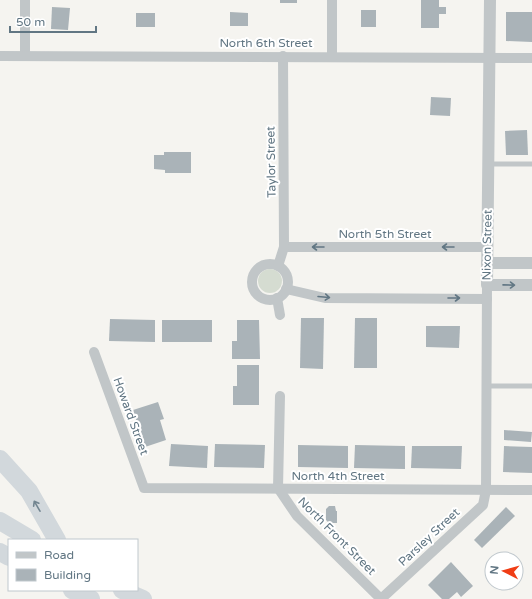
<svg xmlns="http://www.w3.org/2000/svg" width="532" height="599" font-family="'Varela Round',sans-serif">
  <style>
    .green { fill: #d5dcd1 }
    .building { fill: #aab3b8 }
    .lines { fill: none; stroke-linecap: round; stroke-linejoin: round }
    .service { stroke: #c1c6c8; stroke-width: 5 }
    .minor { stroke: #c1c6c8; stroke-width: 10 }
    .tertiary { stroke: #c1c6c8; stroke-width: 12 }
    .motorway { stroke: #d2d8dc; stroke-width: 18 }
    .oneway { stroke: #617683 }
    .oneway2 { stroke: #728590 }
    .labels { text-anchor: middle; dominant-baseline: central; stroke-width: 4; stroke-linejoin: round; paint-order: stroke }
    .street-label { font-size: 12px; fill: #617683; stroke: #fff }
  </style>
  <rect width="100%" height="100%" fill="#f5f4f0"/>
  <circle class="green" cx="270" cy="281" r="12"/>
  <g class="building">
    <rect x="280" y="0" width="17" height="3"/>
    <path d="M421 0H439V7H446V14H439V28H421Z"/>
    <path d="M52 7 70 8 68 30 51 29Z"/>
    <rect x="361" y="10" width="15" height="17"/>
    <path d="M230 12 248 13V26H230Z"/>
    <path d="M506 12H532V42L506 41Z"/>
    <rect x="136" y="13" width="19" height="14"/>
    <path d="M431 97 451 98 450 116 430 115Z"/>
    <path d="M527 130 528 155H506L505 131Z"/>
    <path d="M164 152H191V173H165V170L154 169V155H164Z"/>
    <path d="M301 318H324L323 369 300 368Z"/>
    <path d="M355 318H377V368H354Z"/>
    <path d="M110 319 155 320V342L109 341Z"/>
    <rect x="162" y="320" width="50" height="22"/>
    <path d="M237 320H259L260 359H232V341H237Z"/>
    <path d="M426 326H460L459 348 426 347Z"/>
    <path d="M237 365H259V405H233V386H237Z"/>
    <path d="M158 402 164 419 160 420 166 440 145 447 133 410Z"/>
    <path d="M504 430 532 432 531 442 504 440Z"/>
    <path d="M171 444 208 446 207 468 169 466Z"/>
    <path d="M215 444 265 445 264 468 214 467Z"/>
    <path d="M298 445 348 446V468L298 467Z"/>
    <path d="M355 445 405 446V469L354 468Z"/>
    <path d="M412 446H462L461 469 411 468Z"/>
    <path d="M504 446 532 447V473L503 472Z"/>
    <path d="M329 506H335L336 511H337V523H329L326 520V509Z"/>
    <path d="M506 507 515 516 482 548 474 540Z"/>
    <path d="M451 562 473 586 461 597 457 592 449 599H442L428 585Z"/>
  </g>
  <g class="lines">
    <g class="service">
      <path d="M489 164H532"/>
      <path d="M486 386H532"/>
    </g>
    <g class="minor">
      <path d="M25 0V56"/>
      <path d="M0 56 532 58"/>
      <path d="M332 57V0"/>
      <path d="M284 247H487"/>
      <circle cx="270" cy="282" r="18"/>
      <path d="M278 266 284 247 283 56"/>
      <path d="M286 289 325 298 487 299"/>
      <path d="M277 298 280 315"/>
      <path d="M94 352 144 488 532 490"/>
      <path d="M280 396 278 488 297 516 381 599 483 505 486 490 487 285"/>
    </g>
    <g class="tertiary">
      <path d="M490 0 487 285H532"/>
      <path d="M487 263H532"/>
    </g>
    <g class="motorway">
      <path d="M0 459 29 491 57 540"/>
      <path d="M0 521 32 540"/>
      <path d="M0 552 9 557"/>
      <path d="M72 590 91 599"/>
      <path d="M122 590 143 599"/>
    </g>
  </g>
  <defs><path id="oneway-shaft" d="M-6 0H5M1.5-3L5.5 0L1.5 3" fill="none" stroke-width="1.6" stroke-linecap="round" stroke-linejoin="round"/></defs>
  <g class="oneway">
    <use href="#oneway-shaft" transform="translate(318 247) rotate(180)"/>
    <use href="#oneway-shaft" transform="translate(448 247) rotate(180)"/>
    <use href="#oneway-shaft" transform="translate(509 285) rotate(1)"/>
    <use href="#oneway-shaft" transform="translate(324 297) rotate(5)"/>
    <use href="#oneway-shaft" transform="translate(454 298)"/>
  </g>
  <use class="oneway2" href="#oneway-shaft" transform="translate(37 506) rotate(-120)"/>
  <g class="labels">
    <g class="street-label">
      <text x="266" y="43">North 6th Street</text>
      <text transform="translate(271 162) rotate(-91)">Taylor Street</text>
      <text x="385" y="234">North 5th Street</text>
      <text transform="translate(487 245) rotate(-89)">Nixon Street</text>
      <text transform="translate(131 416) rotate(70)">Howard Street</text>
      <text x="338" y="476">North 4th Street</text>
      <text transform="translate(337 536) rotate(45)">North Front Street</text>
      <text transform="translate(429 537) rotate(-43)">Parsley Street</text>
    </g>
  </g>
  <rect x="8" y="539" width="130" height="52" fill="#ffffff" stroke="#c0c8cd"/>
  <rect x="16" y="552" width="20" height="6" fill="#c1c6c8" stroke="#c0c8cd"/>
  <text x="44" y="559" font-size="12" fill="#617683">Road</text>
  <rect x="16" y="569" width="20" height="12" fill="#aab3b8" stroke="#c0c8cd"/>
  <text x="44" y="579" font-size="12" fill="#617683">Building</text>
  <g transform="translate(504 571) rotate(276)"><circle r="19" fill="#ffffff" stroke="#c0c8cd"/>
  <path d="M0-3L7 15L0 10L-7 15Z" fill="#f03d15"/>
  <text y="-6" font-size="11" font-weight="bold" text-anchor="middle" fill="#617683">N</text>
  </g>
  <path d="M10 26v6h86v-6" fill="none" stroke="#617683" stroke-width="2"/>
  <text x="16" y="26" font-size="12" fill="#617683" stroke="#ffffff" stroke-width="3" paint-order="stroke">50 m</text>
</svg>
